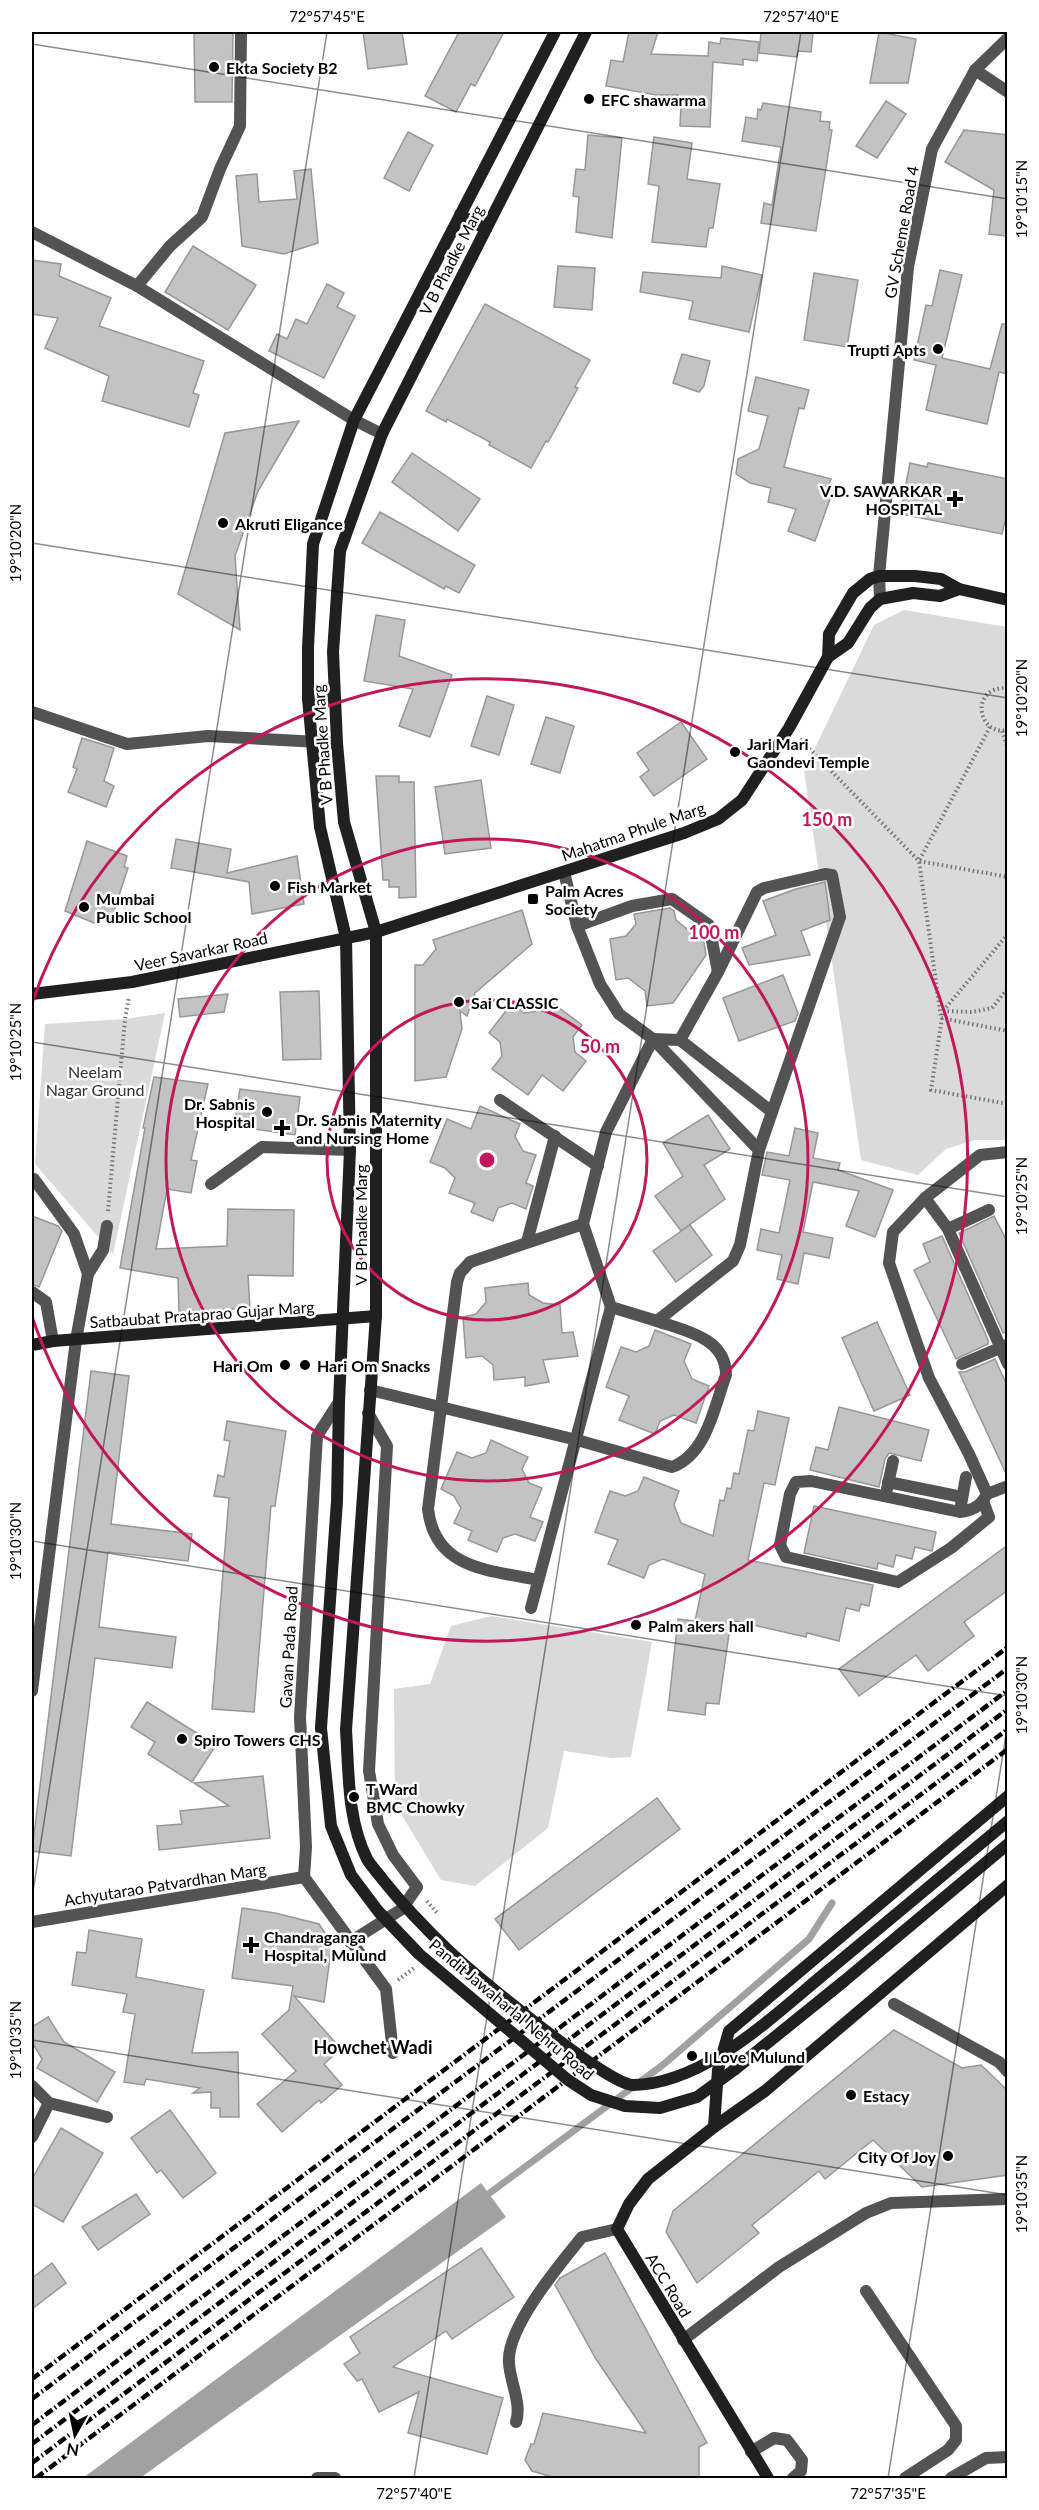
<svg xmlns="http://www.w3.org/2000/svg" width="1039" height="2510" font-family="Lato,sans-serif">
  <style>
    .green { fill: #dadada }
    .water { fill: #a1a1a1 }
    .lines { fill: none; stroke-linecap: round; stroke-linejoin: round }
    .stream { stroke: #a1a1a1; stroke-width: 7 }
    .building { fill: #c3c3c3; stroke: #979797; stroke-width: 1.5 }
    .path { stroke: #757575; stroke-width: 4; stroke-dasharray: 1.5 3; stroke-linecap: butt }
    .lane { stroke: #535353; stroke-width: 12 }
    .street { stroke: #535353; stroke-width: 12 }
    .secondary { stroke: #202020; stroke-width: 12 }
    .rail { stroke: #000; stroke-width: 4.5; stroke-dasharray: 9 3 1.5 3; stroke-linecap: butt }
    .secondary-bridge { stroke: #202020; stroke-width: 12 }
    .ticks { fill: none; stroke: #000; stroke-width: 1.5; stroke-opacity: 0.45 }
    .ring { fill: none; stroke: #c2185b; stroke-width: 3 }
    .poi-dot { fill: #000; stroke: #fff; stroke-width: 2 }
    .labels { text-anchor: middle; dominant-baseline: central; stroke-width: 5; stroke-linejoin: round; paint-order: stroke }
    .poi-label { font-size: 16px; font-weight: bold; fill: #000; stroke: #fff; text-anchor: start }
    .street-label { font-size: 16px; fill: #000; stroke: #fff }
    .park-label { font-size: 16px; fill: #313131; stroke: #fff }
    .neighbourhood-label { font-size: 18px; font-weight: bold; fill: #000; stroke: #fff }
    .centre { fill: #c2185b; stroke: #fff; stroke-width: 3 }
    .ring-label { font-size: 18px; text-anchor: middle; font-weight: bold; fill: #c2185b; stroke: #fff; stroke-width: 5; stroke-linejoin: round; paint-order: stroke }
    .neatline { fill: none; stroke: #000; stroke-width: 2 }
    .ticks-label { font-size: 15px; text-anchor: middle; fill: #000 }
  </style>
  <rect width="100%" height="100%" fill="#fff"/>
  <g class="green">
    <path d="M904 610 1007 627V1140H975L946 1149 918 1175 861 1160 804 771 874 625Z"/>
    <path d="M165 1013 113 1254 35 1164 45 1024 125 1019Z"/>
    <path d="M491 1616 652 1642 631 1757 612 1758 564 1751 548 1828 475 1886 441 1880 395 1804 394 1689 430 1684 451 1626Z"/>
  </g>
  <path class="water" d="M481 2183 506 2217 140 2478H83Z"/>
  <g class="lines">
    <path class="stream" d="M483 2198 664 2064 809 1939 832 1903"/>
  </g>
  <g class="building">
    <path d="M194 32H233L232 102H195Z"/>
    <path d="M363 32H402L407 64 368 69Z"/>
    <path d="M459 32H504L475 86 471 84 456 112 425 96Z"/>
    <path d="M629 32H658L651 54 708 56 709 42 720 44 721 38 759 42 757 61 743 59V65L713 62 710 127 680 126 681 106H678V95H656L606 86 611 60 623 62Z"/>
    <path d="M761 32 813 33 811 52 798 51 797 57 759 53Z"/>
    <path d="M879 32 916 39 908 83H870Z"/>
    <path d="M886 101 906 114 877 158 856 146Z"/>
    <path d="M763 103 821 112 820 121 830 122 829 130H832L816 231 761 223 764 203 772 205 781 147 742 141 746 117 757 119 758 109 761 110Z"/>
    <path d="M964 130 1008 135 1006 236 989 234 994 190 945 162Z"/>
    <path d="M408 132 433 145 409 191 384 178Z"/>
    <path d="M588 135 622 138 612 238 576 232 579 197 573 196 576 169 585 170Z"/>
    <path d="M654 137 692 143 687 179 720 184 713 228H709L706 247 652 242 659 186 648 184Z"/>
    <path d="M311 169 318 243 284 254 242 246 236 176 257 174 259 202 297 199 294 171Z"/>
    <path d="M193 246 256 285 228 330 165 292Z"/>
    <path d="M32 260 61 264 59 276 111 298 99 326 204 361 193 393 199 395 189 427 102 401 109 376 45 348 58 318 32 314Z"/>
    <path d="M558 266 595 268 592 310 554 307Z"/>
    <path d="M722 266 762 275 749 332 689 319 693 301 640 292 643 272 721 278Z"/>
    <path d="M940 270 962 275 942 358 990 369 1002 324H1008V374L999 372 987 424 926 410 936 365 914 360 926 305 932 306Z"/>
    <path d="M814 273 858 280 847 347 804 340Z"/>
    <path d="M327 284 344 293 337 307 355 316 324 378 269 351 277 334 287 339 296 319 307 324Z"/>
    <path d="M485 304 590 360 575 387 578 388 548 442 546 441 531 468 489 445 490 442 447 419 446 422 426 411Z"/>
    <path d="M682 354 710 361 704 386 699 392 673 383Z"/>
    <path d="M756 377 809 390 804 409 799 408 784 467 831 479 827 489 832 490 829 502 815 541 788 531 796 509 768 502 771 488 750 483 736 474 738 459 759 449 768 416 748 411Z"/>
    <path d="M299 421 258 491 235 556 240 630 178 594 225 433Z"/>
    <path d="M412 453 480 499 458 531 392 482Z"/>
    <path d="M910 463 927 467 928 463 1008 479V509L1002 534 900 514Z"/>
    <path d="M380 512 475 565 459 593 446 586 444 589 362 543Z"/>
    <path d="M376 615 405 620 399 656 452 675 430 737 399 726 413 689 364 681Z"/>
    <path d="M487 696 514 705 499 755 471 746Z"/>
    <path d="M546 717 574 726 560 773 531 764Z"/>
    <path d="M681 722 707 759 654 796 640 777 649 770 637 753Z"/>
    <path d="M82 738 114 748 104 781 114 786 106 807 68 792 77 769 73 767Z"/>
    <path d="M376 776H399V782H414L416 897 399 898V887H389V880H383Z"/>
    <path d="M481 780 491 848 445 854 435 787Z"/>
    <path d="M176 839 231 849 227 873 297 856 304 904 252 914 249 882 171 868Z"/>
    <path d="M87 841 127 856 124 867 128 868 112 917 103 913 99 925 65 911Z"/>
    <path d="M825 882 830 920 801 931 810 955 749 965 742 948 776 935 763 901 796 889Z"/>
    <path d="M670 908 674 911 676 920 687 929 697 927 702 930 706 955 673 1003 647 1006 645 991 628 978 616 980 610 939 626 936 636 924 634 914Z"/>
    <path d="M522 910 532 944 475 993 467 1016 460 1011 462 1029 446 1077 415 1081V965H423L436 949 433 940Z"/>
    <path d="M783 975 798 1013 795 1021 739 1041 723 998Z"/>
    <path d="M319 991 321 1059 283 1060 280 992Z"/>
    <path d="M228 994 224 1012 180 1017 178 999Z"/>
    <path d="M550 1001 582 1025 573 1037 575 1052 586 1061 563 1091 542 1075 528 1095 492 1069 502 1056 500 1042 489 1033 512 1003 524 1013 544 1010Z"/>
    <path d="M154 1077 208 1084 191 1160 197 1161 191 1193 167 1189 156 1249 227 1246 228 1209 294 1210 293 1276 248 1275 250 1308 179 1312 178 1278 120 1268 145 1128H143Z"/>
    <path d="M240 1089 300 1097 295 1135 234 1126Z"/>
    <path d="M480 1106 520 1124 515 1136 523 1151 536 1155 526 1183 533 1186 526 1209 512 1203 498 1208 493 1221 471 1212 475 1203 449 1193 455 1178 445 1168 430 1162 447 1119 471 1129Z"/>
    <path d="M708 1115 730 1149 704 1165 725 1199 681 1231 655 1196 683 1176 663 1143Z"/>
    <path d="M795 1128 818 1133 813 1158 840 1163 838 1170 893 1190 875 1237 846 1226 859 1191 813 1182 803 1232 833 1238 829 1258 804 1253 798 1284 777 1279 782 1255 757 1250 761 1229 779 1233 790 1180 762 1175 767 1152 789 1156Z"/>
    <path d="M32 1216 58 1226 62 1231 39 1287 32 1284Z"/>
    <path d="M994 1216 1008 1243V1331L1003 1333 959 1233Z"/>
    <path d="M690 1225 712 1255 676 1282 653 1251Z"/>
    <path d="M942 1236 988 1340V1344L956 1359 914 1270 930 1262 923 1244Z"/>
    <path d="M528 1283 529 1295 543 1303 560 1305 562 1333 573 1332 578 1356 543 1360 549 1382 525 1386V1377L494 1380 493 1365 482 1356 466 1358 463 1317 476 1314 486 1302 485 1288Z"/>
    <path d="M877 1322 910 1395 874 1411 842 1338Z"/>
    <path d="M655 1330 691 1344 684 1361 692 1379 709 1386 696 1423 674 1415 660 1421 655 1434 619 1420 629 1396 606 1387 621 1347 636 1352 649 1346Z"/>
    <path d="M995 1359 1008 1388V1478L959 1372H965Z"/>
    <path d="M91 1371 129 1376 111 1524 192 1534 188 1561 108 1552 99 1627 176 1637 172 1668 95 1658 71 1856 32 1851Z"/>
    <path d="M839 1407 929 1430 921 1461 889 1453 885 1459 879 1487 810 1470 816 1447 828 1450Z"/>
    <path d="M758 1411 789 1418 775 1485 764 1483 748 1560 873 1585 869 1606 861 1604 859 1611 846 1608 839 1641 807 1633 806 1637 731 1620 719 1704 706 1703 705 1715 668 1710 678 1619 695 1621 705 1574 663 1559 649 1565 644 1578 608 1564 618 1540 595 1532 610 1491 625 1496 638 1491 644 1477 679 1491 674 1505 681 1523 713 1536 720 1500 724 1501 727 1488 731 1489 734 1473 739 1474 748 1430 754 1431Z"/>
    <path d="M227 1421 286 1431 275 1506H271L254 1712 212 1709 229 1498 214 1496 218 1475 224 1477 230 1441 224 1440Z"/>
    <path d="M491 1440 528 1457 522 1469 529 1483 542 1488 530 1517 543 1522 535 1541 515 1534 503 1538 497 1552 468 1540 472 1531 454 1523 461 1508 454 1496 441 1489 457 1452 472 1458 486 1453Z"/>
    <path d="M814 1506 936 1532 932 1551 915 1547 912 1559 896 1555 893 1567 878 1563 877 1569 804 1553Z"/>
    <path d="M1008 1545V1590L964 1622 974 1636 928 1671 916 1655 859 1696 839 1669Z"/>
    <path d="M147 1702 216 1745 192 1782 148 1754 155 1742 131 1727Z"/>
    <path d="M263 1776 270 1838 159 1850 157 1826 182 1824 180 1811 229 1806 194 1783Z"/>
    <path d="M657 1798 680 1829 519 1950 495 1919Z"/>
    <path d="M242 1908 275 1913 319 1924 332 1944 324 2002 294 1996 341 2049 324 2064 342 2085 321 2103 319 2100 282 2132 257 2104 296 2071 262 2034 289 2010 293 1986 232 1978Z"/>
    <path d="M89 1930 142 1939 136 1977 204 1990 192 2053 238 2052 239 2117H220V2108H211V2092L193 2093 200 2088 146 2079 144 2085 124 2082 135 2014 123 2012 127 1994 72 1985 77 1952 86 1953Z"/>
    <path d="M48 2017 64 2042 115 2072 97 2102 37 2068 42 2059 32 2042V2027Z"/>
    <path d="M894 2030 962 2068 981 2065 1008 2091V2175L922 2187 873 2140 825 2179 819 2171 752 2225 759 2233 697 2283 666 2232 673 2211Z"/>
    <path d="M170 2110 216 2173 183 2198 161 2170 157 2173 131 2138Z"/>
    <path d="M61 2128 103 2153 63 2222 32 2204V2179Z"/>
    <path d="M136 2194 150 2214 98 2250 82 2227Z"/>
    <path d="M481 2248 514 2297 452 2339 446 2331 393 2367 503 2398 487 2454 408 2433 419 2392 379 2412 362 2379 357 2381 344 2364 360 2353 350 2337Z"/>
    <path d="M605 2253 707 2443 699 2447V2478H556L532 2471 525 2460 531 2444H534L543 2413 646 2433 596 2359 555 2285 560 2278Z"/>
    <path d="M52 2263 66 2283 32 2309V2278Z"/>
  </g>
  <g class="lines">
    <g class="path">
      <path d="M1008 688C968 686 978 737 1008 730"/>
      <path d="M990 727 919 861 941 1018 1008 1031"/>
      <path d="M1002 731 1008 749"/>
      <path d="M800 739 919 861 1008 877"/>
      <path d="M1008 934 943 1011 931 1090 1008 1104"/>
      <path d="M943 1011 972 1012 992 1008 1008 988"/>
      <path d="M108 1211 125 1019 129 997"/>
      <path d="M427 1901 437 1913"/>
      <path d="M398 1980 414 1968"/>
    </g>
    <g class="lane">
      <path d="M211 1184 262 1147 350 1150"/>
      <path d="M780 1545 786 1557 898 1582 951 1548 989 1517 983 1501"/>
      <path d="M894 2004 999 2062 1008 2072"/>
      <path d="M32 2086 49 2103 107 2117"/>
      <path d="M32 2137 49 2103"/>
      <path d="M866 2291 956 2426V2440L948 2450 905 2478"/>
      <path d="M683 2340 779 2267 866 2213 891 2203 1008 2199"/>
      <path d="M516 2422C522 2404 510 2382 509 2363 506 2328 560 2264 582 2237L617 2229"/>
      <path d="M751 2452 774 2438 787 2440 802 2460 801 2471 793 2478"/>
    </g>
    <g class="street">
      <path d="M975 70 1008 92"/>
      <path d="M32 232 137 286 354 420 382 434"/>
      <path d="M137 286 170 246 202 217 220 169 240 126 241 32"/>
      <path d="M880 599 879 576 908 267 932 149 975 70 1008 38"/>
      <path d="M32 712 127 744 208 736 337 743"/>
      <path d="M577 926 632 906 672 899 709 925 718 972"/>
      <path d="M653 1039 680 1040 718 972 757 892 764 888 825 874 832 875 840 917 772 1112"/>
      <path d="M680 1040 772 1112 759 1150"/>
      <path d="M500 1100 598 1166"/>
      <path d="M34 1179 74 1234 88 1274"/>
      <path d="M925 1198 948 1229 1008 1364"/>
      <path d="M948 1229 989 1210"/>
      <path d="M527 1242 555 1136"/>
      <path d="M32 1292 46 1302 53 1341"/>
      <path d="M611 1307 583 1224 606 1132 653 1039"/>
      <path d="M962 1364 1007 1345"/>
      <path d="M370 1390 577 1440 672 1467C707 1454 714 1407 726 1375 726 1338 686 1331 657 1321"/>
      <path d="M339 1402 317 1436 300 1717 306 1847 304 1877 386 1989 393 2053"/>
      <path d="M888 1482 962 1497"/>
      <path d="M887 1489 893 1461"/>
      <path d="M987 1494 1008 1486"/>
      <path d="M961 1505 966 1477"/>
      <path d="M780 1545 790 1494 796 1482 811 1481 960 1512C973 1510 980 1507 987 1494L969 1454 929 1378 889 1263 893 1232 925 1198 980 1155 1008 1152"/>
      <path d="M538 1580C490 1570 435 1570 428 1509L457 1282 460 1273 470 1262 583 1224"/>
      <path d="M531 1608 611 1307 657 1321 733 1261 740 1245 759 1150 653 1039 619 1014 600 984 577 926 564 872"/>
      <path d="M32 1691 76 1340 88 1274 103 1250 107 1226"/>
      <path d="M32 1922 304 1877"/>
      <path d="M350 1942 402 1909 417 1887 393 1855 378 1824 369 1771 387 1446 368 1413"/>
      <path d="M317 2478H335"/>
      <path d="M951 2478 986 2458 1008 2457"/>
    </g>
    <g class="secondary">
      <path d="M460 215 486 229"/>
      <path d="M828 657 829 634 853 593 870 579 879 576H915L941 579 959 589"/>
      <path d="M308 699H334"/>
      <path d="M32 994 132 982 376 932 684 833 718 819 742 800 789 728 828 657 848 643 870 608 880 599 913 593 940 596 959 589 1008 600"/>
      <path d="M32 1345 53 1341 376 1316"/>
      <path d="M321 1728 337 1501 339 1402 350 1150 346 938 320 827 308 699V648L313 544 354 420 555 32"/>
      <path d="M346 1730 376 1316V932L344 822 337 743 333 652 340 551 382 434 586 32"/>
      <path d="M829 1970 1008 1821"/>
      <path d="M843 1982 1008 1844"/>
      <path d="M714 2127 718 2070 729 2031 1008 1796"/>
      <path d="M768 2478 617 2229 629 2204 648 2179 714 2127 765 2091 1008 1885"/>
    </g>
    <g class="rail">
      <path d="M32 2379 1008 1647"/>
      <path d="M32 2399 1008 1668"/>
      <path d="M32 2425 1008 1690"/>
      <path d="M32 2444 1008 1709"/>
      <path d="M32 2463 1008 1729"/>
      <path d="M36 2478 1008 1749"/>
    </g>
    <g class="secondary-bridge">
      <path d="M321 1728 331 1826 351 1875 378 1911 419 1954 568 2080 591 2095 625 2106 660 2108 697 2097 734 2070 843 1982"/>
      <path d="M346 1730C349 1773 347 1819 367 1859 371 1866 378 1873 383 1880 403 1905 425 1928 448 1950 472 1973 607 2085 633 2085 706 2084 776 2013 829 1970"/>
    </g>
  </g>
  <path class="ticks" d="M32 44 1008 199M32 543 1008 698M32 1042 1008 1197M32 1541 1008 1696M32 1898 327 32M32 2040 1008 2195M414 2478 801 32M888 2478 1008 1722"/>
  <g class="ring">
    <circle cx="487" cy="1160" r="160"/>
    <circle cx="487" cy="1160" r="321"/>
    <path d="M32 1003A481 481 0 1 1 32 1317"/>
  </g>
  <g class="poi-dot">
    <circle cx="214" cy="67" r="6"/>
    <circle cx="589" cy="99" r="6"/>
    <circle cx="938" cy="349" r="6"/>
    <path d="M952 490h6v6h6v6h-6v6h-6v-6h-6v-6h6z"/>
    <circle cx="223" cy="523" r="6"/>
    <circle cx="735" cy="752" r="6"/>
    <circle cx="275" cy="886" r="6"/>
    <rect x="527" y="893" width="12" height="12" rx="3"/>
    <circle cx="84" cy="907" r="6"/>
    <circle cx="459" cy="1002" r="6"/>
    <circle cx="267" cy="1112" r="6"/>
    <path d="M279 1119h6v6h6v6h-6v6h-6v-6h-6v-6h6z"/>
    <circle cx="285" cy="1365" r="6"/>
    <circle cx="305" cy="1365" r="6"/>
    <circle cx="636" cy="1625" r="6"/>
    <circle cx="182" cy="1739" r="6"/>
    <circle cx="354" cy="1797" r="6"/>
    <path d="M248 1936h6v6h6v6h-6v6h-6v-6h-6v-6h6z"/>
    <circle cx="692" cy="2056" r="6"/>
    <circle cx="851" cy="2095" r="6"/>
    <circle cx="948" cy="2156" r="6"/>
  </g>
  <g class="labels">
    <g class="poi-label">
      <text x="226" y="67">Ekta Society B2</text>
      <text x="601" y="99">EFC shawarma</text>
      <text x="926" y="349" text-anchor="end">Trupti Apts</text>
      <text x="942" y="490" text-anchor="end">V.D. SAWARKAR<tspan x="942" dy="18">HOSPITAL</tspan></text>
      <text x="235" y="523">Akruti Eligance</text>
      <text x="747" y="743">Jari Mari<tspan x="747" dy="18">Gaondevi Temple</tspan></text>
      <text x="287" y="886">Fish Market</text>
      <text x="545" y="890">Palm Acres<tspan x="545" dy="18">Society</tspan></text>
      <text x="96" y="898">Mumbai<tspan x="96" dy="18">Public School</tspan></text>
      <text x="471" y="1002">Sai CLASSIC</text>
      <text x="255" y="1103" text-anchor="end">Dr. Sabnis<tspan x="255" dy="18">Hospital</tspan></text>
      <text x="296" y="1119">Dr. Sabnis Maternity<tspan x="296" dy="18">and Nursing Home</tspan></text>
      <text x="273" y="1365" text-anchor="end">Hari Om</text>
      <text x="317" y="1365">Hari Om Snacks</text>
      <text x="648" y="1625">Palm akers hall</text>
      <text x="194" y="1739">Spiro Towers CHS</text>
      <text x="366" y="1788">T Ward<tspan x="366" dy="18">BMC Chowky</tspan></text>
      <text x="264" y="1936">Chandraganga<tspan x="264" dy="18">Hospital, Mulund</tspan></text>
      <text x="704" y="2056">I Love Mulund</text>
      <text x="863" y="2095">Estacy</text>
      <text x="936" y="2156" text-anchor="end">City Of Joy</text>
    </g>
    <g class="street-label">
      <text transform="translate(901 232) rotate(-80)">GV Scheme Road 4</text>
      <text transform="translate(451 260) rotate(-63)">V B Phadke Marg</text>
      <text transform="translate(322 745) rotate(-94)">V B Phadke Marg</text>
      <text transform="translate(633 831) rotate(-19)">Mahatma Phule Marg</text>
      <text transform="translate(201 951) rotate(-12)">Veer Savarkar Road</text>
      <text transform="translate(360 1225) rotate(-90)">V B Phadke Marg</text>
      <text transform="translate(202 1314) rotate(-4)">Satbaubat Prataprao Gujar Marg</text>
      <text transform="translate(288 1647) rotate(-87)">Gavan Pada Road</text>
      <text transform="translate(165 1884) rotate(-9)">Achyutarao Patvardhan Marg</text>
      <text transform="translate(512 2009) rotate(40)">Pandit Jawaharlal Nehru Road</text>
      <text transform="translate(669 2285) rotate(59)">ACC Road</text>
    </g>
    <g class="park-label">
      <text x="95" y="1071">Neelam<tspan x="95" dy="18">Nagar Ground</tspan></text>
    </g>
    <g class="neighbourhood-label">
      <text x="373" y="2047">Howchet Wadi</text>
    </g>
  </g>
  <circle cx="487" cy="1160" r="9" class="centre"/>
  <g class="ring-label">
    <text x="827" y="826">150 m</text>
    <text x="714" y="939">100 m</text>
    <text x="600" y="1053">50 m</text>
  </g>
  <rect width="1039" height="2510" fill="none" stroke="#ffffff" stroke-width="66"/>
  <g transform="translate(75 2435) rotate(189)" stroke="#ffffff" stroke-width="4.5" paint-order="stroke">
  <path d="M0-4.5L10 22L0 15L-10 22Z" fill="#000000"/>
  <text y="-9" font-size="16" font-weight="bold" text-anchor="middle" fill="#000000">N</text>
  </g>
  <rect x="33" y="33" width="973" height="2444" class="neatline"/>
  <g class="ticks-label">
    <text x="327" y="22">72°57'45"E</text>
    <text x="801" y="22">72°57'40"E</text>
    <text transform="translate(1022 199) rotate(-90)" y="5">19°10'15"N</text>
    <text transform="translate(16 543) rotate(-90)" y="5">19°10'20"N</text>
    <text transform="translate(1022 698) rotate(-90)" y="5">19°10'20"N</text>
    <text transform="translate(16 1042) rotate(-90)" y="5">19°10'25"N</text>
    <text transform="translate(1022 1196) rotate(-90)" y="5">19°10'25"N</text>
    <text transform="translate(16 1541) rotate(-90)" y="5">19°10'30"N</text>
    <text transform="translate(1022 1695) rotate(-90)" y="5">19°10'30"N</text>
    <text transform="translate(16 2040) rotate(-90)" y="5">19°10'35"N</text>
    <text transform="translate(1022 2194) rotate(-90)" y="5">19°10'35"N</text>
    <text x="414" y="2499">72°57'40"E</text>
    <text x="888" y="2499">72°57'35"E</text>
  </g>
</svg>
